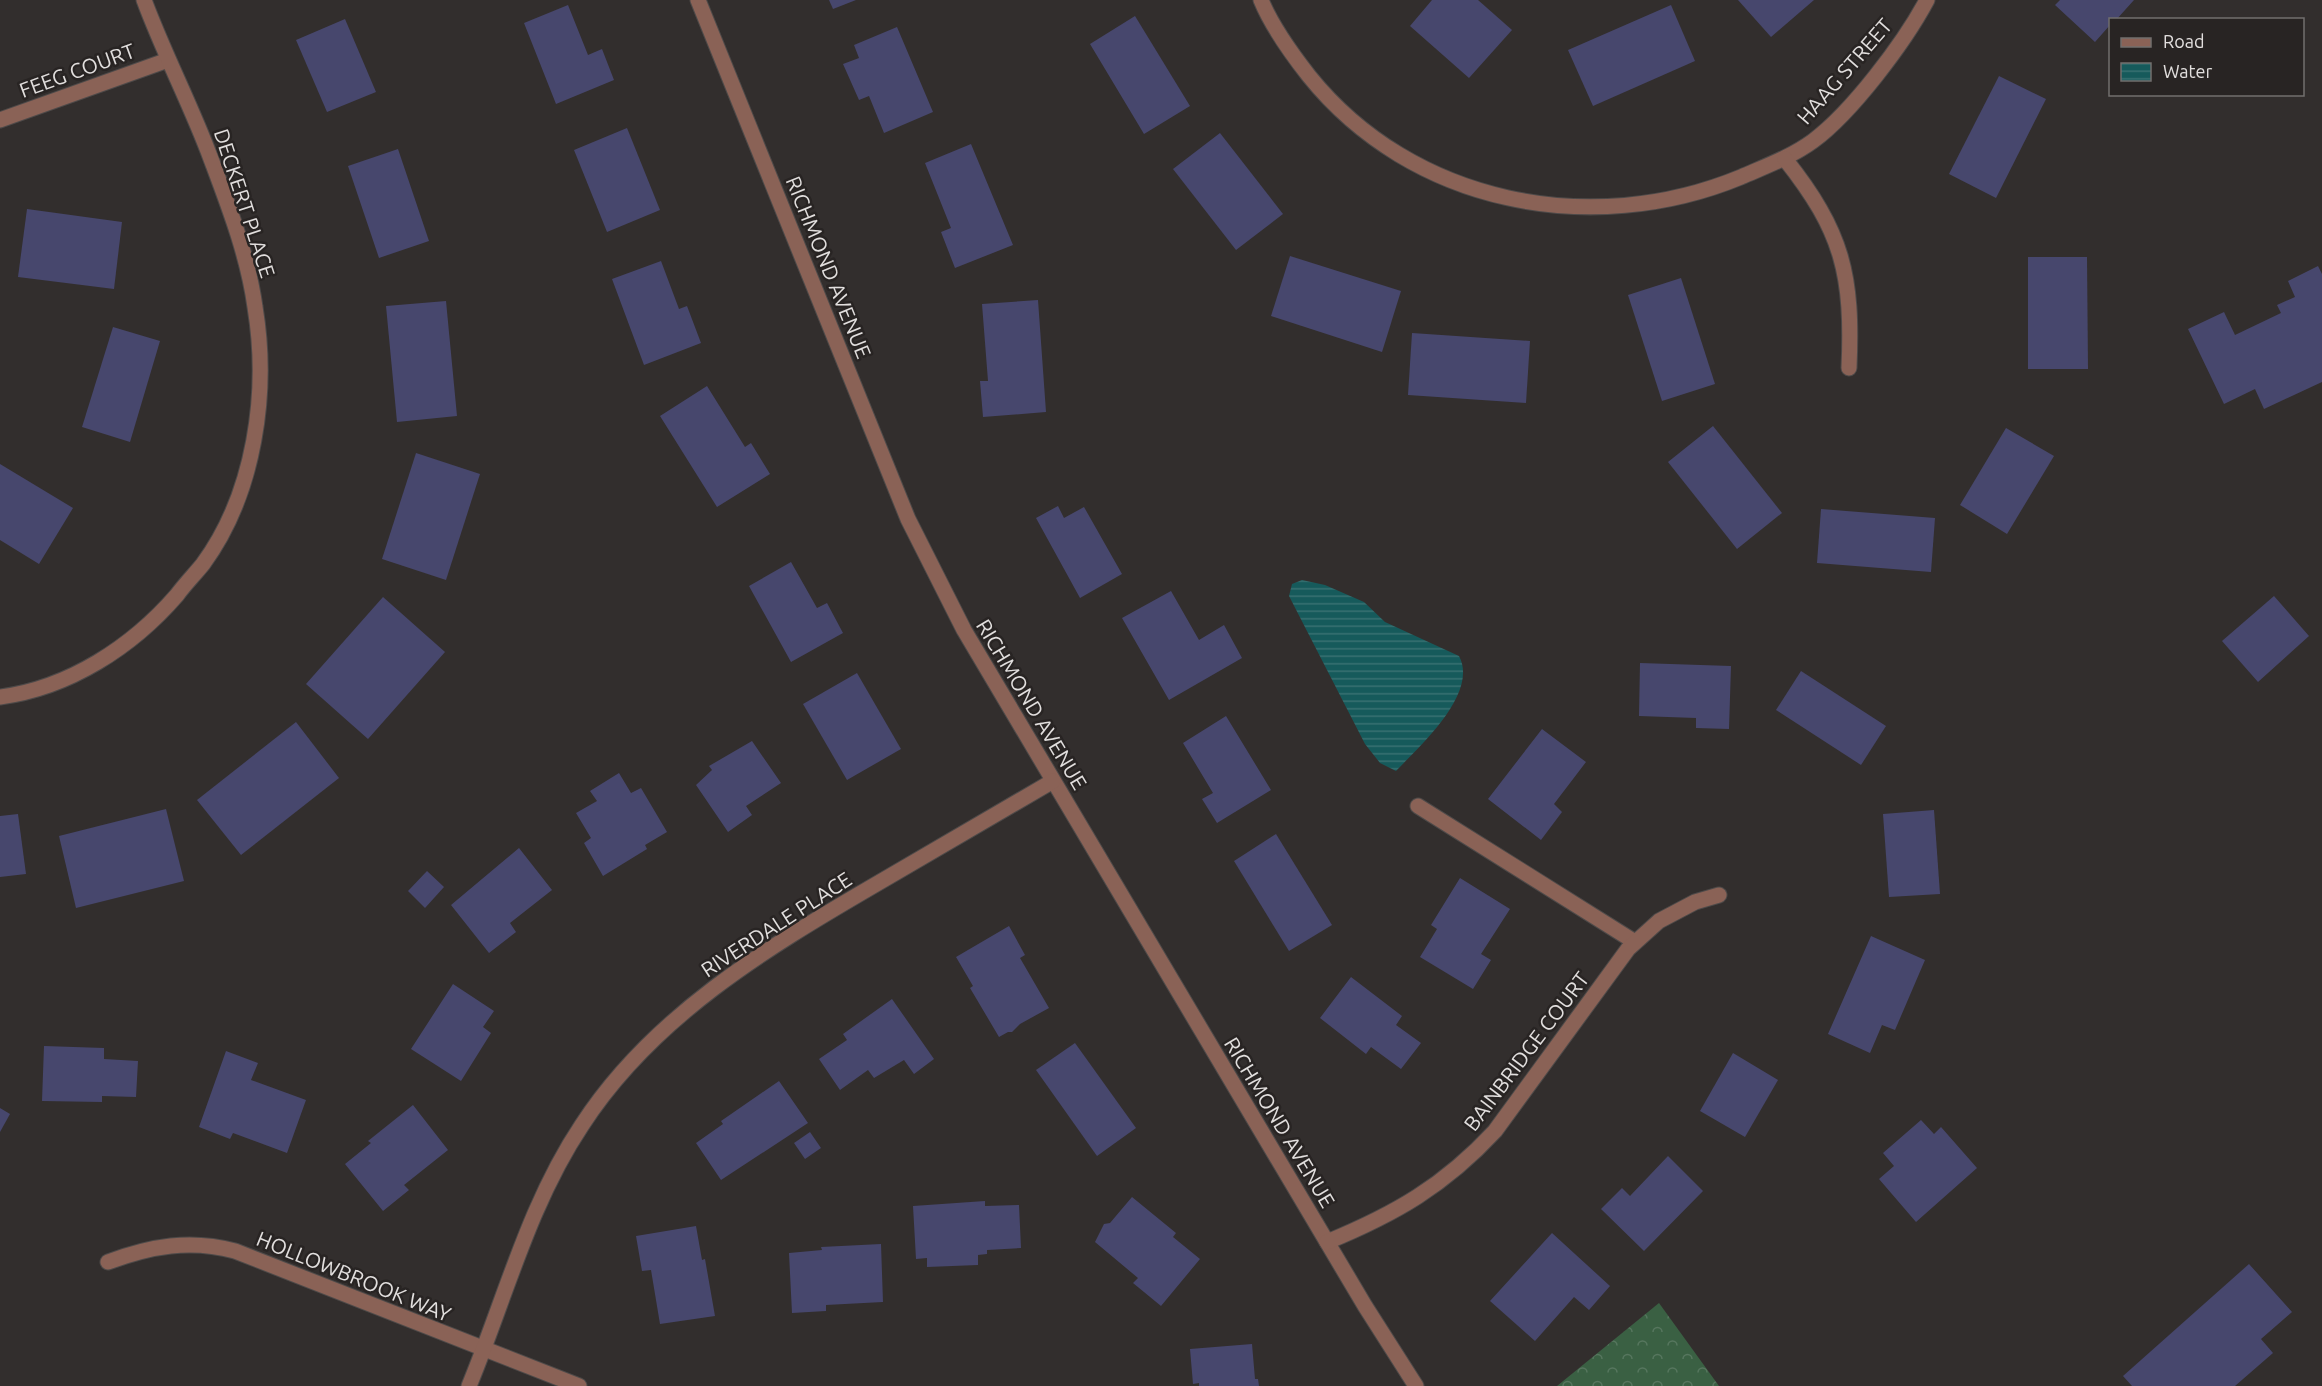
<svg xmlns="http://www.w3.org/2000/svg" width="2322" height="1386" font-family="Ubuntu,sans-serif">
  <style>
    .forest { fill: url(#forest-crowns) }
    .water { fill: url(#water-rules) }
    .building { fill: #47476d }
    .lines { fill: none; stroke-linecap: round; stroke-linejoin: round }
    .minor-casing { stroke: #4e4a49; stroke-width: 17 }
    .minor { stroke: #8a6256; stroke-width: 15 }
    .labels { text-anchor: middle; dominant-baseline: central; stroke-width: 5; stroke-linejoin: round; paint-order: stroke }
    .street-label { font-size: 21px; fill: #e2dfde; stroke: #282423 }
  </style>
  <defs>
    <pattern id="forest-crowns" width="20" height="18" patternUnits="userSpaceOnUse" patternTransform="scale(1.5)"><rect width="20" height="18" fill="#3a6043"/><path d="M2 6a3 3 0 1 1 6 0M12 15a3 3 0 1 1 6 0" fill="none" stroke="#56765e"/></pattern>
    <pattern id="water-rules" width="6" height="5" patternUnits="userSpaceOnUse" patternTransform="scale(1.5)"><rect width="6" height="5" fill="#165a5b"/><path d="M0 2.5h6" fill="none" stroke="#387172"/></pattern>
  </defs>
  <rect width="100%" height="100%" fill="#322e2d"/>
  <path class="forest" d="M1659 1303 1719 1386H1557Z"/>
  <path class="water" d="M1302 580 1325 585 1364 602 1385 622 1459 656C1479 693 1420 746 1396 771L1380 763 1365 744 1289 596 1292 584Z"/>
  <g class="building">
    <path d="M829 0H856L833 9Z"/>
    <path d="M1432 0H1478L1512 30 1469 78 1410 26Z"/>
    <path d="M1738 0H1814L1771 37Z"/>
    <path d="M2060 0H2134L2116 20H2110V25L2095 42 2055 5Z"/>
    <path d="M568 5 588 55 602 49 614 80 556 104 524 23Z"/>
    <path d="M1671 5 1695 61 1593 106 1568 50Z"/>
    <path d="M1135 16 1190 106 1144 134 1090 44Z"/>
    <path d="M345 19 376 92 327 112 296 40Z"/>
    <path d="M897 27 933 112 884 133 869 96 859 100 843 64 859 58 854 45Z"/>
    <path d="M1999 76 2046 99 1996 198 1949 174Z"/>
    <path d="M627 128 660 210 607 232 574 150Z"/>
    <path d="M1220 133 1283 214 1236 250 1173 169Z"/>
    <path d="M971 144 1013 245 955 268 941 232 951 228 925 163Z"/>
    <path d="M398 149 429 241 379 258 348 166Z"/>
    <path d="M27 209 122 222 114 289 18 277Z"/>
    <path d="M1290 256 1401 291 1382 352 1271 316Z"/>
    <path d="M2028 257H2087L2088 369H2028Z"/>
    <path d="M661 261 679 309 687 306 701 343 644 365 612 279Z"/>
    <path d="M2318 266 2322 274V382L2264 409 2255 389 2224 404 2188 329 2224 312 2235 335 2281 313 2277 305 2295 297 2288 281Z"/>
    <path d="M1681 278 1715 384 1662 401 1628 295Z"/>
    <path d="M1038 300 1046 412 983 417 980 381H988L982 304Z"/>
    <path d="M446 301 457 416 397 422 386 306Z"/>
    <path d="M113 327 160 341 130 442 82 427Z"/>
    <path d="M1412 333 1530 341 1526 403 1408 395Z"/>
    <path d="M707 386 745 447 751 443 770 474 717 507 660 416Z"/>
    <path d="M1713 426 1782 513 1737 549 1668 462Z"/>
    <path d="M2006 428 2054 456 2007 534 1960 505Z"/>
    <path d="M416 453 480 474 446 580 382 559Z"/>
    <path d="M0 464 73 508 39 564 0 540Z"/>
    <path d="M1058 506 1064 518 1084 507 1122 574 1080 598 1036 518Z"/>
    <path d="M1821 509 1935 518 1931 572 1817 563Z"/>
    <path d="M791 562 817 608 827 603 843 633 791 662 749 586Z"/>
    <path d="M1171 591 1199 640 1224 625 1242 658 1169 700 1122 618Z"/>
    <path d="M2274 596 2309 636 2258 682 2222 641Z"/>
    <path d="M383 597 445 652 368 739 306 684Z"/>
    <path d="M1640 663 1731 666 1729 729 1696 728V718L1639 716Z"/>
    <path d="M1801 671 1886 726 1861 765 1776 710Z"/>
    <path d="M857 673 901 749 847 780 803 704Z"/>
    <path d="M1226 716 1271 790 1217 823 1202 799 1213 793 1183 743Z"/>
    <path d="M296 722 339 778 241 855 197 800Z"/>
    <path d="M1542 729 1586 762 1554 804 1562 812 1541 840 1488 799Z"/>
    <path d="M752 741 781 783 746 806 752 815 728 832 696 785 712 770 709 766Z"/>
    <path d="M619 773 631 793 641 788 667 832 645 845 647 849 603 876 584 843 591 838 576 813 597 801 590 791Z"/>
    <path d="M166 809 184 881 76 908 59 836Z"/>
    <path d="M1934 810 1940 894 1889 897 1883 814Z"/>
    <path d="M18 814 26 874 0 877V816Z"/>
    <path d="M1276 834 1332 925 1289 951 1234 861Z"/>
    <path d="M519 848 552 890 510 923 516 932 489 953 451 905Z"/>
    <path d="M427 871 444 887 425 908 408 891Z"/>
    <path d="M1460 878 1510 909 1481 954 1491 960 1473 989 1420 957 1437 929 1431 925Z"/>
    <path d="M1009 926 1025 955 1020 958 1049 1008 1020 1024 1012 1032H1008L999 1037 970 988 973 986 956 957Z"/>
    <path d="M1871 936 1925 960 1895 1030 1882 1025 1870 1053 1828 1034Z"/>
    <path d="M1351 977 1402 1016 1396 1025 1421 1043 1401 1069 1371 1047 1366 1054 1320 1018Z"/>
    <path d="M453 984 494 1011 483 1027 491 1033 461 1081 411 1049Z"/>
    <path d="M892 999 934 1059 914 1074 904 1060 874 1078 868 1070 840 1090 819 1059 847 1040 843 1034Z"/>
    <path d="M1075 1043 1136 1128 1097 1156 1036 1070Z"/>
    <path d="M44 1046 104 1048V1059L138 1061 136 1097 102 1096V1102L42 1101Z"/>
    <path d="M226 1051 258 1063 251 1080 306 1100 287 1153 233 1133 230 1139 199 1127Z"/>
    <path d="M1733 1053 1778 1080 1745 1137 1700 1111Z"/>
    <path d="M779 1081 808 1123 721 1180 696 1143 723 1124 721 1121Z"/>
    <path d="M413 1105 448 1150 404 1185 409 1190 383 1211 345 1164 371 1143 368 1141Z"/>
    <path d="M0 1108 10 1114 0 1132Z"/>
    <path d="M1921 1120 1934 1134 1941 1127 1977 1168 1916 1222 1879 1179 1894 1166 1883 1153Z"/>
    <path d="M810 1132 821 1148 805 1159 794 1143Z"/>
    <path d="M1668 1156 1703 1191 1644 1251 1601 1209 1622 1188 1630 1196Z"/>
    <path d="M1132 1197 1176 1233 1173 1237 1200 1259 1161 1306 1133 1283 1138 1278 1095 1242 1104 1224 1110 1223Z"/>
    <path d="M985 1201V1206L1019 1205 1021 1248 987 1250V1254L978 1255V1265L927 1267V1258L916 1259 913 1206Z"/>
    <path d="M696 1226 702 1260 705 1259 715 1316 660 1324 651 1270 642 1271 636 1236Z"/>
    <path d="M1552 1233 1610 1286 1589 1310 1574 1297 1535 1341 1490 1301Z"/>
    <path d="M881 1244 883 1302 826 1305V1311L792 1313 789 1253 822 1250 821 1247Z"/>
    <path d="M2249 1264 2292 1312 2261 1339 2273 1353 2235 1386H2132L2123 1376Z"/>
    <path d="M1252 1344 1255 1379H1258L1259 1386H1199V1383L1193 1384 1190 1349Z"/>
  </g>
  <g class="lines">
    <g class="minor-casing">
      <g id="minor">
        <path d="M698 0 908 519 964 630 1365 1306 1416 1386"/>
        <path d="M1261 0C1272 27 1291 53 1309 76 1412 204 1591 239 1741 177 1766 166 1791 157 1813 141 1852 112 1904 43 1927 0"/>
        <path d="M0 120 168 60"/>
        <path d="M1785 159C1843 232 1853 275 1849 368"/>
        <path d="M0 697C69 688 132 647 177 595 185 584 195 574 203 564 255 493 269 392 255 307 248 256 229 207 211 159 191 105 164 54 144 0"/>
        <path d="M1418 806 1635 942"/>
        <path d="M1327 1242C1395 1214 1444 1186 1495 1131L1628 949 1659 921 1695 902 1719 895"/>
        <path d="M108 1262C151 1246 190 1239 235 1251L579 1386"/>
        <path d="M469 1386C505 1299 529 1204 582 1125 652 1017 765 949 873 886 933 851 993 816 1053 781"/>
      </g>
    </g>
    <use href="#minor" class="minor"/>
  </g>
  <g class="labels">
    <g class="street-label">
      <text transform="translate(77 70) rotate(-20)">FEEG COURT</text>
      <text transform="translate(1844 71) rotate(-49)">HAAG STREET</text>
      <text transform="translate(245 203) rotate(72)">DECKERT PLACE</text>
      <text transform="translate(829 267) rotate(68)">RICHMOND AVENUE</text>
      <text transform="translate(1032 704) rotate(59)">RICHMOND AVENUE</text>
      <text transform="translate(776 924) rotate(-33)">RIVERDALE PLACE</text>
      <text transform="translate(1526 1051) rotate(-53)">BAINBRIDGE COURT</text>
      <text transform="translate(1280 1122) rotate(59)">RICHMOND AVENUE</text>
      <text transform="translate(354 1276) rotate(22)">HOLLOWBROOK WAY</text>
    </g>
  </g>
  <rect x="2109" y="18" width="195" height="78" fill="#282423" stroke="#726f6e" stroke-width="1.5"/>
  <rect x="2121" y="38" width="30" height="9" fill="#8a6256" stroke="#726f6e" stroke-width="1.5"/>
  <text x="2163" y="48" font-size="18" fill="#e2dfde">Road</text>
  <rect x="2121" y="63" width="30" height="18" fill="url(#water-rules)" stroke="#726f6e" stroke-width="1.5"/>
  <text x="2163" y="78" font-size="18" fill="#e2dfde">Water</text>
</svg>
